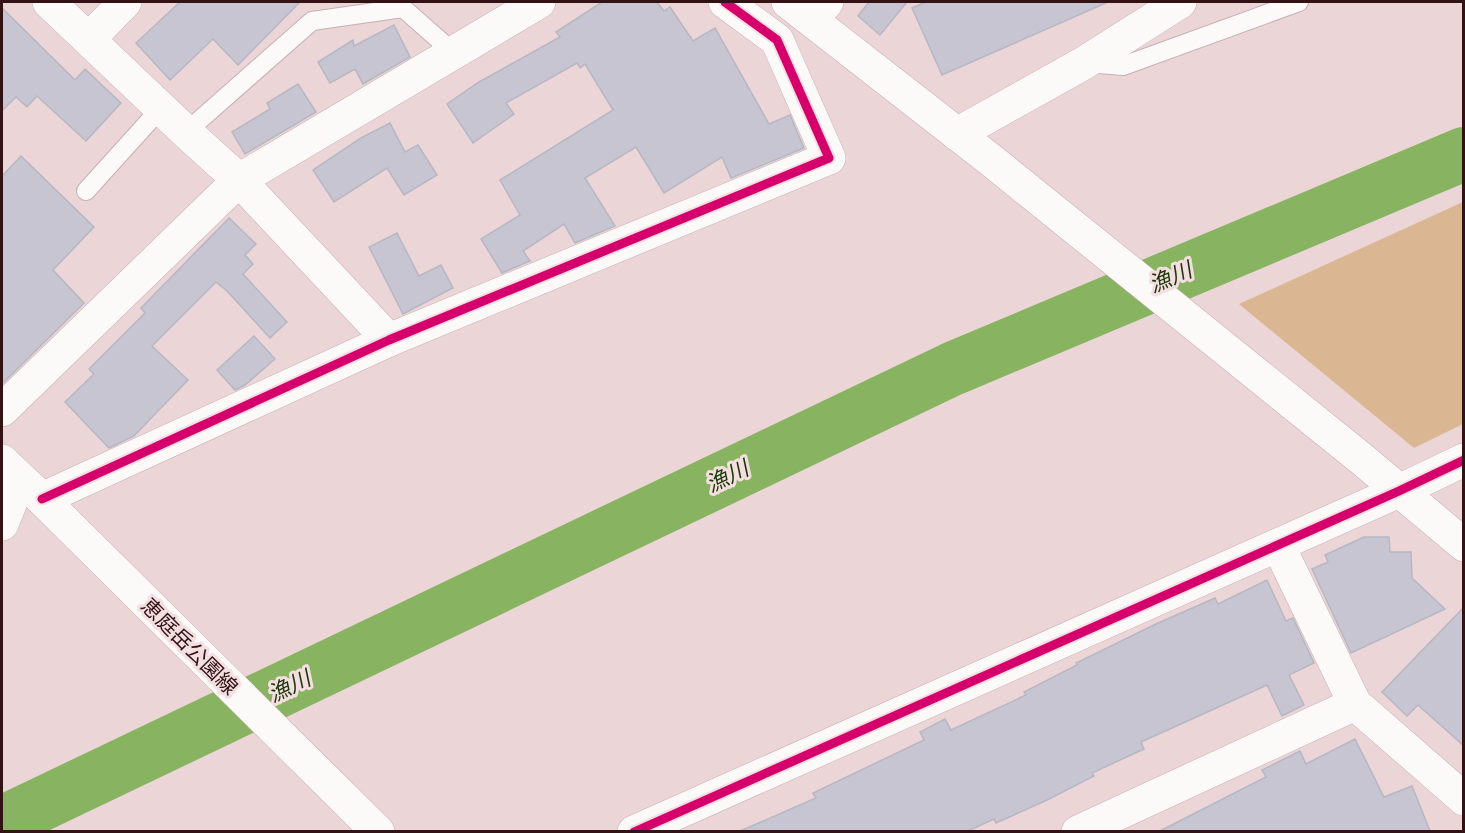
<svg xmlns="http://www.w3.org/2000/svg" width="1465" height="833" font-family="'Asap Condensed','Noto Sans JP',sans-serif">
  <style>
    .green { fill: #dab792 }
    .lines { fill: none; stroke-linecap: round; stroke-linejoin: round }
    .river { stroke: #88b461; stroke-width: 54 }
    .building { fill: #c6c5d1; stroke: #b7b7c3; stroke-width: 1.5 }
    .service-casing { stroke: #c9afb1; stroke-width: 20 }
    .minor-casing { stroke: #c9afb1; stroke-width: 34 }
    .tertiary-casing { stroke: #c9afb1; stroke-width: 34 }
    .primary-casing { stroke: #c9afb1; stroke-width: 34 }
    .service { stroke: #fcf9f9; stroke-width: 18 }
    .minor { stroke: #fcf9f9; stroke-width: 33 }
    .tertiary { stroke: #fcf9f9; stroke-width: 33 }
    .primary { stroke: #fcf9f9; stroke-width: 33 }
    .cycleway-casing { stroke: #f3dfe0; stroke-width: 13 }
    .cycleway { stroke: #d6006c; stroke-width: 9 }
    .labels { text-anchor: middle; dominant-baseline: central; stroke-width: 6; stroke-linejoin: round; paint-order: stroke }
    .street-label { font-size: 21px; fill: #331216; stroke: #f3dfe0 }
    .water-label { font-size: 22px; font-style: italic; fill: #1d390b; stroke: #f3dfe0 }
  </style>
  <rect width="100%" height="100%" fill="#ebd5d6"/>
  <path class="green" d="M1463 202V424L1414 448 1239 304Z"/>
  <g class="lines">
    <path class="river" d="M2 823 952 369 1464 154"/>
  </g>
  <g class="building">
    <path d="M180 2H300L238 65 213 39 170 80 136 43Z"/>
    <path d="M602 2H657L664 11 670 7 693 41 715 28 769 124 790 115 804 148 731 178 722 157 664 193 636 147 585 178 615 226 575 243 564 224 523 251 530 261 502 273 481 239 520 215 500 180 613 110 585 64 580 68 577 63 506 103 514 114 473 143 447 104 479 82 560 37 556 32Z"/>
    <path d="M869 2H907L880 35 858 16Z"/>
    <path d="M926 2H1108L942 75 912 8Z"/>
    <path d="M2 8 75 80 85 69 121 103 86 141 37 96 27 107 16 97 2 111Z"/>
    <path d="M394 25 410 57 363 84 355 69 330 83 318 62 353 40 354 46Z"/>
    <path d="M298 84 316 112 245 154 232 132 270 109 267 103Z"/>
    <path d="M390 123 405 152 418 145 437 175 404 195 387 168 334 202 313 170 361 138Z"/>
    <path d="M21 156 94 227 53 270 84 303 2 384V176Z"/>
    <path d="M229 218 256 244 245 255 253 264 243 274 287 322 270 338 227 291 216 282 152 346 188 380 134 436 109 448 65 402 94 374 89 369 145 313 141 308Z"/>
    <path d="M397 233 419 276 441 265 453 288 403 314 369 247Z"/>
    <path d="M254 336 275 359 245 385 235 390 217 370Z"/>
    <path d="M1364 537H1389L1390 552H1411L1412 578 1445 609 1351 653 1312 569 1328 562 1325 555Z"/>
    <path d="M1267 580 1286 621 1293 618 1314 663 1289 675 1304 705 1282 716 1267 685 1141 742 1144 749 1092 773 1094 776 1047 800 996 823 994 819 968 831H740L816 798 813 793 924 740 920 732 945 719 951 730 1026 695 1024 692 1077 665 1076 663 1156 624 1215 598 1218 604Z"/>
    <path d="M1464 607V746L1418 705 1407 716 1382 692Z"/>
    <path d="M1355 739 1384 797 1412 786 1430 831H1160L1266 777 1262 770 1300 751 1306 764Z"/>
  </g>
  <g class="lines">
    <g class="service-casing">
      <g id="service">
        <path d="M1087 63 1123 66 1299 2"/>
        <path d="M186 132 312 21 403 8 454 53"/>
        <path d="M86 191 161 108"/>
      </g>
    </g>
    <g class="minor-casing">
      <g id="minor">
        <path d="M49 2 186 132 239 180 389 340"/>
        <path d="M812 19 827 2"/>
        <path d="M89 39 125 2"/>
        <path d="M957 134 1084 63 1180 2"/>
        <path d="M2 410 239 180 539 2"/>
        <path d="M42 499 389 340 829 158 777 40 725 2"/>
        <path d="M2 524 20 479"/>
        <path d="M1278 545 1355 704"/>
        <path d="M634 832 1399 491 1464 460"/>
        <path d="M1078 832 1355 704 1464 799"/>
      </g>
    </g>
    <g class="tertiary-casing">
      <path id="tertiary" d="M788 2 992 161 1363 460 1464 545"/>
    </g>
    <g class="primary-casing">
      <path id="primary" d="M2 461 42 499 378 832"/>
    </g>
    <use href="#service" class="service"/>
    <use href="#minor" class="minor"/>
    <use href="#tertiary" class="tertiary"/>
    <use href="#primary" class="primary"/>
    <g class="cycleway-casing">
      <g id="cycleway">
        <path d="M42 499 389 340 829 158 777 40 725 2"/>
        <path d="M634 832 1399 491 1464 460"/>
      </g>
    </g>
    <use href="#cycleway" class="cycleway"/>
  </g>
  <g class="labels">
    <g class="street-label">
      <text transform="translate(190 646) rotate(45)">恵庭岳公園線</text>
    </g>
    <g class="water-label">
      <text transform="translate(1170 277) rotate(-23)">漁川</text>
      <text transform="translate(727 476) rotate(-26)">漁川</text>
      <text transform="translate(289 686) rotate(-26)">漁川</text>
    </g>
  </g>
  <rect width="1465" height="833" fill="none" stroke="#331216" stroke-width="6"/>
</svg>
